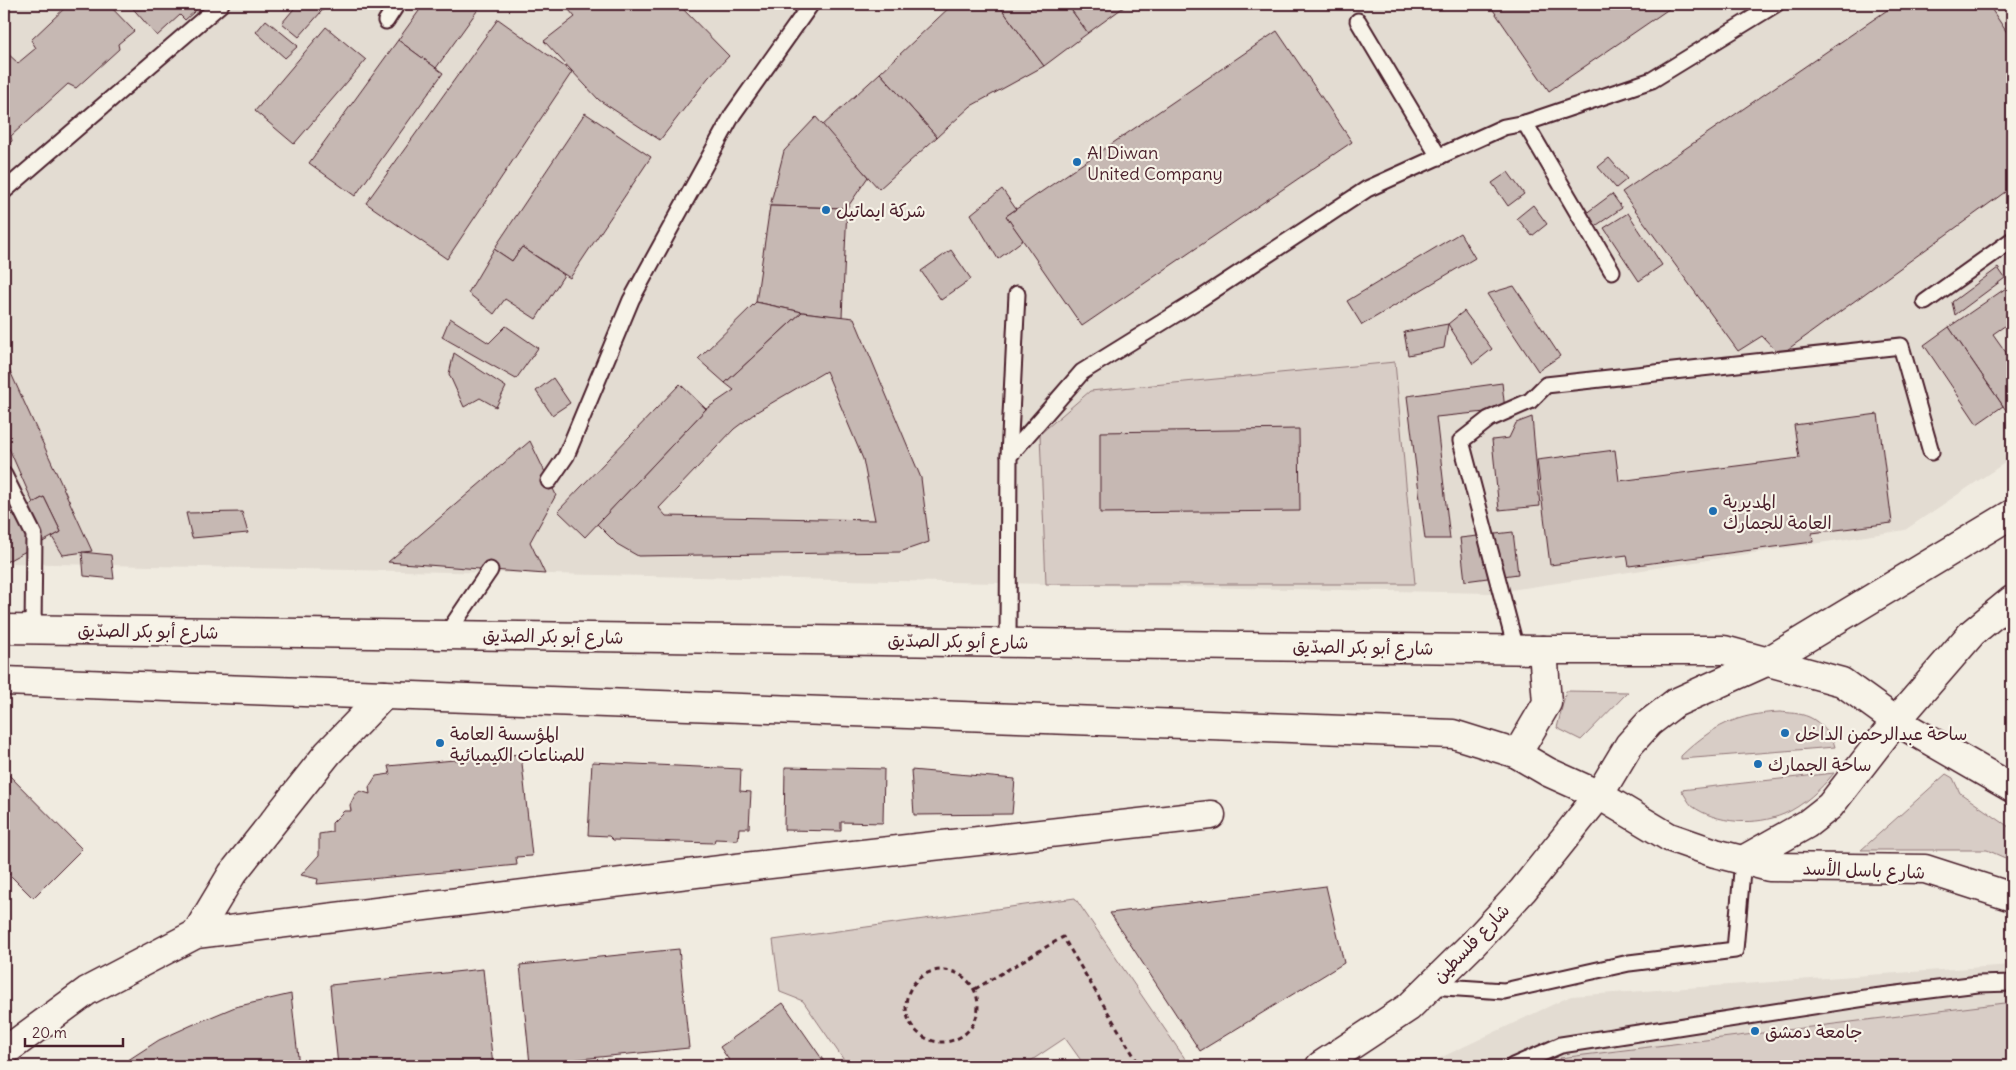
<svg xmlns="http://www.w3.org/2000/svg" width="2016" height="1070" font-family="Delius,'Playpen Sans Arabic',sans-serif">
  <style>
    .built { fill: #e3dcd2 }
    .green { fill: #d8cdc6; stroke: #917678 }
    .building { fill: #c6b8b3; stroke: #4a1f2b; fill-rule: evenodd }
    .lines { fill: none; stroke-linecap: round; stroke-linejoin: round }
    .lane-casing { stroke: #4a1f2b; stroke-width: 19 }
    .street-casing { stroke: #4a1f2b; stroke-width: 31 }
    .secondary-casing { stroke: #4a1f2b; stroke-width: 31 }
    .primary-casing { stroke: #4a1f2b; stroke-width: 31 }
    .path { stroke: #4a1f2b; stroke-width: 3; stroke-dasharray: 5 4; stroke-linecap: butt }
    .lane { stroke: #f7f3e8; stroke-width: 15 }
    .street { stroke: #f7f3e8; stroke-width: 28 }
    .secondary { stroke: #f7f3e8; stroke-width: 28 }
    .primary { stroke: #f7f3e8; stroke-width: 28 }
    .poi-dot { fill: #1f6fb2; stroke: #f7f3e8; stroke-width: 2 }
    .labels { text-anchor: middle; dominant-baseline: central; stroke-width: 4.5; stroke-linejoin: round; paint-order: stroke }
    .poi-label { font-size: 18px; fill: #4a1f2b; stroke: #f7f3e8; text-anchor: start }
    .street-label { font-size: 18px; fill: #4a1f2b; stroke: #f7f3e8 }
  </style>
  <rect width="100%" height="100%" fill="#f0ebe0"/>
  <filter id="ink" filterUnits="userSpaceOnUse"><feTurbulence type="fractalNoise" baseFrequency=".02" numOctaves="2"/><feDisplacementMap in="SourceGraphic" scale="10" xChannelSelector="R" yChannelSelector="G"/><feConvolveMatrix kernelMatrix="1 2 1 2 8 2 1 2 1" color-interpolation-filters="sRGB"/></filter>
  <g filter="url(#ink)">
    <g class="built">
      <path d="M4 4H2012V458L1905 530 1491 593 4 563Z"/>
      <path d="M2012 965V1066H1423L1571 996Z"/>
    </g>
    <g class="green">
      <path d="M1395 362 1415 584H1046L1040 434 1090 391Z"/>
      <path d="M1566 691 1628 692 1581 740 1557 728Z"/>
      <path d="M1780 712C1789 713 1800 713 1809 717 1819 721 1833 736 1835 747L1681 759V756C1712 726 1737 714 1780 712Z"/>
      <path d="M1834 773C1821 789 1803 806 1784 814 1756 826 1717 824 1692 806 1688 802 1685 795 1681 790Z"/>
      <path d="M1946 774 1953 778 1960 793 2012 829V861L1987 850H1861Z"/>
      <path d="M1075 898 1190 1066H1085L1065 1038 1023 1066H848L803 1001 780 992 773 940Z"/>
      <path d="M2004 1003 2012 1006V1066H1564L1560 1058Z"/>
    </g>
    <g class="building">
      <path d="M69 4H108L134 31 118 44 119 49 76 88 68 84 11 136 12 141 4 148V55L6 52 18 63 36 48 31 40Z"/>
      <path d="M129 4H203L185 20 180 15 157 36Z"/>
      <path d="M298 4H328L299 37 282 23Z"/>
      <path d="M424 4H482L436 68 398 40Z"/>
      <path d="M575 4H678L729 56 708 78 660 140 599 100 544 41 575 17 569 10Z"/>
      <path d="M953 4H998L1044 66 971 106 937 137 880 73Z"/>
      <path d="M998 4H1067L1088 33 1044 66Z"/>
      <path d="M1067 4H1128L1088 33Z"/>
      <path d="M1489 4H1676L1549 91Z"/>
      <path d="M1896 4H1988L2012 40V187L1780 355 1762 336 1738 351 1622 192Z"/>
      <path d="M498 19 572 72 447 259 366 203Z"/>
      <path d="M266 20 298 46 285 58 256 32Z"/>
      <path d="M326 27 366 60 294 144 255 111Z"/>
      <path d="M1277 31 1352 142 1082 326 1006 216Z"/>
      <path d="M398 40 443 73 355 196 309 163Z"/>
      <path d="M880 73 937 137 879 189 822 126Z"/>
      <path d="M585 113 651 157 570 278 522 247 512 261 494 249Z"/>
      <path d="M816 117 868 177 847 208 770 206 784 151Z"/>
      <path d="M1609 158 1627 179 1616 188 1598 167Z"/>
      <path d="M1508 172 1524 194 1508 206 1492 183Z"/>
      <path d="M1002 189 1016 209 1006 216 1023 240 998 259 971 214Z"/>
      <path d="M1612 194 1622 208 1594 227 1585 214Z"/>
      <path d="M1533 205 1547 224 1532 236 1517 218Z"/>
      <path d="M770 206 847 208 842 317 802 312 756 302Z"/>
      <path d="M1628 213 1662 265 1639 281 1604 228Z"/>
      <path d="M1460 233 1475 258 1362 325 1347 301Z"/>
      <path d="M522 247 564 275 536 319 505 299 494 314 468 293 494 249 512 261Z"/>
      <path d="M951 250 971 279 941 300 921 271Z"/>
      <path d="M1998 268 2005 278 1955 315 1952 302Z"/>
      <path d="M2012 284V321L1993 334 2012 361V419L1949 327Z"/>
      <path d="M1514 286 1560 356 1538 371 1487 294Z"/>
      <path d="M756 302 802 312 725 383 698 359Z"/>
      <path d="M1464 311 1492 349 1473 364 1448 324Z"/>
      <path d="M802 312 854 318 921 478 929 542 900 552 638 556 617 544 597 524 706 409 734 390 725 383ZM826 371 863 459 875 520 666 516 659 508 734 429 758 411Z"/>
      <path d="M450 318 489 343 506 326 538 348 516 379 442 337Z"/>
      <path d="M1448 324 1444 348 1408 355 1404 332Z"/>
      <path d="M1949 327 2003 406 1977 424 1924 345Z"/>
      <path d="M454 353 506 387 496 407 480 398 464 407 449 374Z"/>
      <path d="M4 358 92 551 63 555 52 537 61 532 44 497 33 503 4 437Z"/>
      <path d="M553 378 570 403 552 415 536 391Z"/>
      <path d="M1502 383 1505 410 1436 417 1450 539H1425L1407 396Z"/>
      <path d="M680 384 706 409 585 537 558 511Z"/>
      <path d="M1878 414 1892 523 1812 533 1813 542 1629 566 1627 555 1550 565 1537 460 1615 450 1619 481 1799 458 1794 425Z"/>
      <path d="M1532 417 1540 506 1499 510 1492 440 1509 438 1516 423Z"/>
      <path d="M1299 429 1300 511 1100 513V432Z"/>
      <path d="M530 441 556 495 530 542 545 574 388 562Z"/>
      <path d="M44 497 61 532 4 563V519Z"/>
      <path d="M242 512 248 533 192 538 186 513Z"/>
      <path d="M1513 532 1518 574 1465 581 1460 538Z"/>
      <path d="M82 552 111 555 114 579 84 576Z"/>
      <path d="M521 754 532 856 516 857 517 865 317 884 318 879 301 875 319 855V834L332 832V823L344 811H351L350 805 355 795 360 791 370 794 369 787 376 776 390 774 388 766Z"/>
      <path d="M592 762 741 769 740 791 751 792 749 828H739L738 840 715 839 714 843 613 840 609 836 588 835Z"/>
      <path d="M785 767 884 769 883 823 841 822V831L784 830Z"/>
      <path d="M4 770 82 849 33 898 4 869Z"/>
      <path d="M911 770 1015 779 1012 814 914 815Z"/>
      <path d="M1326 886 1344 963 1200 1051 1110 913Z"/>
      <path d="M679 949 689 1048 530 1064 520 965Z"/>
      <path d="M483 969 493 1066H338L330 985Z"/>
      <path d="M291 994 299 1066H119L159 1040 192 1025 235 1007Z"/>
      <path d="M783 1003 827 1066H733L720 1047Z"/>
    </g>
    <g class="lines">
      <g class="lane-casing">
        <g id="lane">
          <path d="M386 21 397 4"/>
          <path d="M1358 21 1439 157"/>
          <path d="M1525 123 1612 271"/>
          <path d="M4 191 221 4"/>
          <path d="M1925 302 2012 240"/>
          <path d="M1009 456 1017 294"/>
          <path d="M4 475 34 535 33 629"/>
          <path d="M549 481 566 456 631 300 733 114 811 4"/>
          <path d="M446 635 490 570"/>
          <path d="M1008 641 1009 456 1082 372 1200 299 1367 189 1504 127 1525 123 1652 80 1776 4"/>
          <path d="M1516 649 1461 441 1489 419 1530 401 1546 385 1901 346 1931 452"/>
          <path d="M1429 986 1504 991 1629 963 1735 950 1743 860"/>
          <path d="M1513 1066 1561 1045 1865 998 1978 984 2012 983"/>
        </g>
      </g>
      <g class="street-casing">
        <g id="street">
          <path d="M196 934 232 874 328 753 384 695"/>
          <path d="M4 1052 87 991 196 934 745 867 1211 815"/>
        </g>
      </g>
      <g class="secondary-casing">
        <path id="secondary" d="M1320 1066 1409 1007 1473 944 1523 890 1599 795"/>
      </g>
      <g class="primary-casing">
        <g id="primary">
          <path d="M4 629 1543 650H1724L1842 682 1896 721 2012 788"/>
          <path d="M4 681 1453 734 1517 754 1548 772 1599 795 1669 837 1715 853 1769 867 1925 869 2012 897"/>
          <path d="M1517 754 1547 703 1543 650"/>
          <path d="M1599 795 1629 745 1649 723 1675 703 1768 661 2012 514"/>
          <path d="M1743 860 1807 824 1830 806 1896 721 1972 633 2012 600"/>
        </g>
      </g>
      <g class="path">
        <circle cx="942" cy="1006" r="36"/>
        <path d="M975 989 1063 937 1140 1066"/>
      </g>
      <use href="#lane" class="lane"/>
      <use href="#street" class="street"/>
      <use href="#secondary" class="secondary"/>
      <use href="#primary" class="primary"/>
    </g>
  </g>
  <g class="poi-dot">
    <circle cx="1077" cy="162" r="5"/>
    <circle cx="826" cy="210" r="5"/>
    <circle cx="1713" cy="511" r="5"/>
    <circle cx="1785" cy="733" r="5"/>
    <circle cx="440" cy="743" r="5"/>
    <circle cx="1758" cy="764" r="5"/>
    <circle cx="1755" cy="1031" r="5"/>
  </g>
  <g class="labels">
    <g class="poi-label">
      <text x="1087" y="152">Al Diwan<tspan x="1087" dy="21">United Company</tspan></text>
      <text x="836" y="210">شركة ايماتيل</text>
      <text x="1723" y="501">المديرية<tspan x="1723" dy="21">العامة للجمارك</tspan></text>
      <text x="450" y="733">المؤسسة العامة<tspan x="450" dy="21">للصناعات الكيميائية</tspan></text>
      <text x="1795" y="733">ساحة عبدالرحمن الداخل</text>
      <text x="1768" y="764">ساحة الجمارك</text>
      <text x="1765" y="1031">جامعة دمشق</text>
    </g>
    <g class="street-label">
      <text transform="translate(148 631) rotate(1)">شارع أبو بكر الصدّيق</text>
      <text transform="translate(553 636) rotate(1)">شارع أبو بكر الصدّيق</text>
      <text transform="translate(958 641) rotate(1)">شارع أبو بكر الصدّيق</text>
      <text transform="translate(1363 647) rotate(1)">شارع أبو بكر الصدّيق</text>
      <text transform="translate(1864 870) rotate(2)">شارع باسل الأسد</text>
      <text transform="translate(1471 943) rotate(-46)">شارع فلسطين</text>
    </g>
  </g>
  <rect width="2016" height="1070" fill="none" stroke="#f7f3e8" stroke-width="20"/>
  <rect x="10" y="10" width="1996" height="1050" fill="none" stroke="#4a1f2b" stroke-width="2" filter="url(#ink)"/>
  <path d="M25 1038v8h98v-8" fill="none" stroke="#4a1f2b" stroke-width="2.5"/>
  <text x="32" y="1038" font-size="15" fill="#4a1f2b" stroke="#f7f3e8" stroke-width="4" paint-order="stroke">20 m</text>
</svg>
